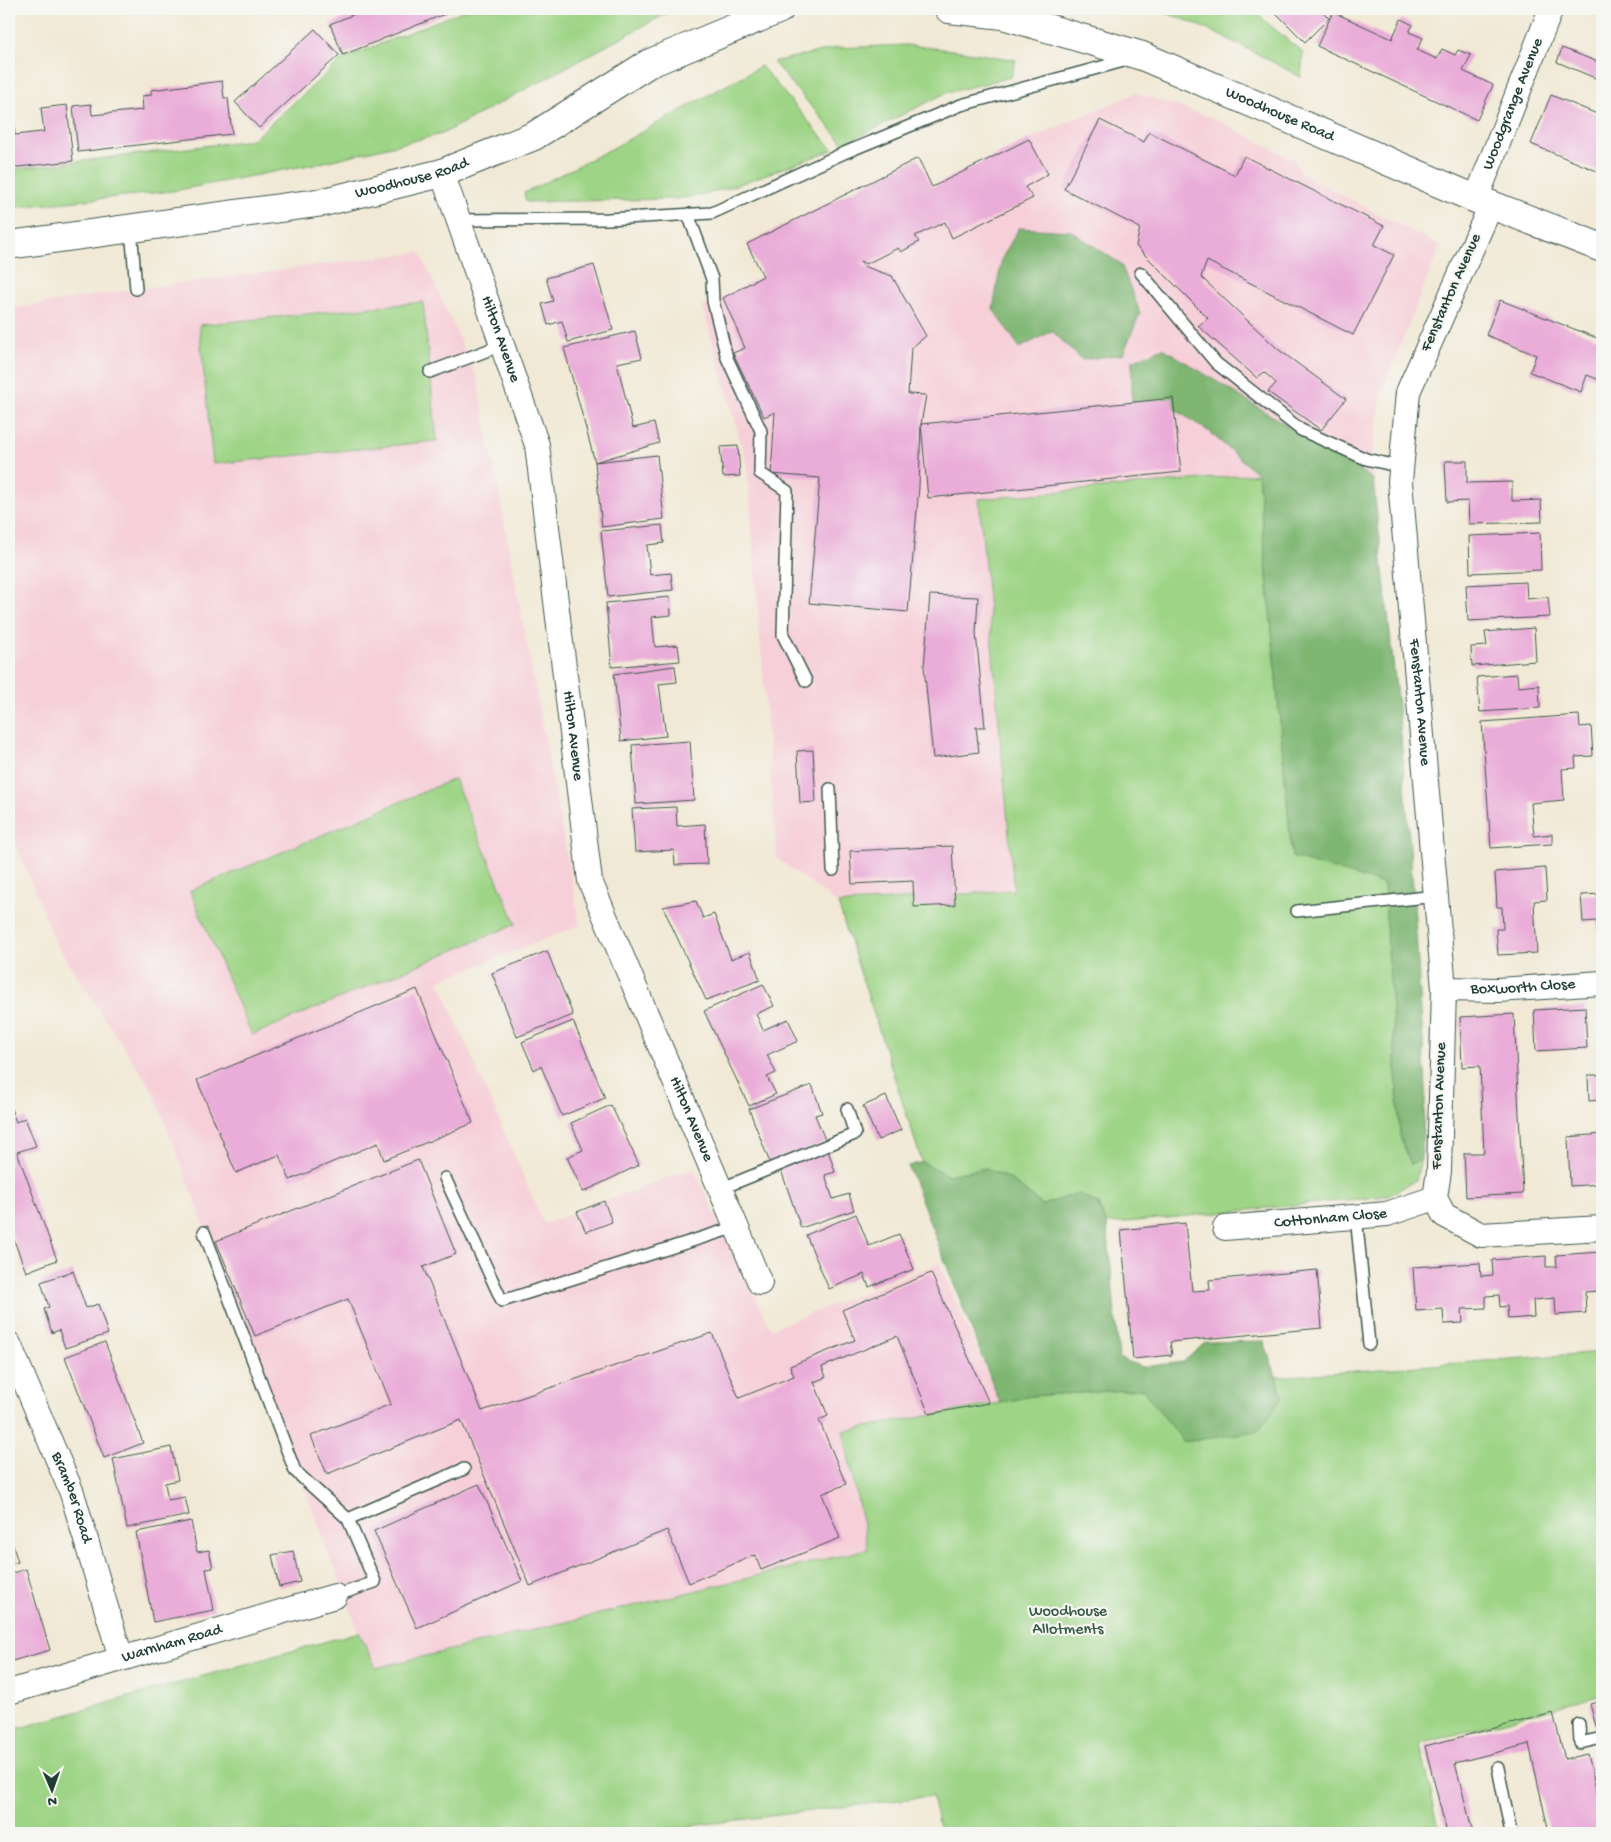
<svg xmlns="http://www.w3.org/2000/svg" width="1611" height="1842" font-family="'Gochi Hand',sans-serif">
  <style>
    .built { fill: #f6cfd8 }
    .green { fill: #9dd485; stroke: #5e885c }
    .forest { fill: #7eb672; stroke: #4e7a53 }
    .building { fill: #eaacd8 }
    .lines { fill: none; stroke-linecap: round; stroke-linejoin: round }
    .service-casing { stroke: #3e574c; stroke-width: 14 }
    .minor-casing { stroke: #3e574c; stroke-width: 26 }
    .primary-casing { stroke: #3e574c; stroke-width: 30 }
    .service { stroke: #fff; stroke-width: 11 }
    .minor { stroke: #fff; stroke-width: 24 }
    .primary { stroke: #fff; stroke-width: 28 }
    .labels { text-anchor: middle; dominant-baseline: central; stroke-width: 4.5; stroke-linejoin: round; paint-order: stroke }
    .street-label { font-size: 16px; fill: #1f3d34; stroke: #f6f6f2 }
    .park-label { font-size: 16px; fill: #385b44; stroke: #f6f6f2 }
  </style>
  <rect width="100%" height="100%" fill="#f6f6f2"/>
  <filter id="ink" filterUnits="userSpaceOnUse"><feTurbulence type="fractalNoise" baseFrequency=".02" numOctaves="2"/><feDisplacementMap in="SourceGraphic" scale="10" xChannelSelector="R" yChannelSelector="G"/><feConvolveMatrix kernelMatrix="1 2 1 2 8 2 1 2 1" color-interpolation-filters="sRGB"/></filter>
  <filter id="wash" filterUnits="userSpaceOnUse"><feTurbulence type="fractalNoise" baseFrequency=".0096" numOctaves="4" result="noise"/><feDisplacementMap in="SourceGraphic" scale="20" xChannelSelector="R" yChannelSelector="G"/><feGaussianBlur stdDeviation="1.12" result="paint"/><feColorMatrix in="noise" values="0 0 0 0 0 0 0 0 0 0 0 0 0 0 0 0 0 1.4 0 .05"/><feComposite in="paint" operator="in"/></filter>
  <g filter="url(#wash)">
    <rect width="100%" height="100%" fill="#f1e9d5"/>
    <g class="built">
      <path d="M1136 93 1213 118 1294 160 1300 173 1440 246 1382 391 1372 460 1400 725 1426 1088 1421 1159 1416 1180 1388 1196 1107 1224 1098 1204 1078 1193 1043 1205 1013 1181 947 1175 922 1162 838 904 777 858 747 464 703 307 763 276 747 244 918 158 933 187 1029 139Z"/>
      <path d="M420 252 477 378 580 925 439 981 544 1224 693 1168 771 1329 939 1263 1000 1403 843 1431 868 1549 376 1668 359 1632 154 1093 56 944 9 827V309L136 289Z"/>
    </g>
    <g class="green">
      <path d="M467 9H675L442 134 320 163 173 191 9 208V170L252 140 343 59Z"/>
      <path d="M1153 9H1251L1303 53 1301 77C1253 52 1205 24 1153 9Z"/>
      <path d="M906 45 961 51 1016 60 1011 77 946 93 844 144 773 62 836 48Z"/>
      <path d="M761 66 833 150 731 187 702 195 675 199 526 202 524 193 613 148Z"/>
      <path d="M423 302 437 441 213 464 199 325Z"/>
      <path d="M1258 474 1292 857 1384 883 1400 1136 1411 1164 1421 1159 1416 1180 1388 1196 1107 1224 1098 1204 1042 1205 1013 1181 987 1168 947 1175 922 1162 838 904 1014 890 979 499Z"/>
      <path d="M454 779 516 924 252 1035 190 891Z"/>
      <path d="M1602 1352V1695L1420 1744 1440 1833H940L932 1796 633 1833H9V1731L359 1632 376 1668 868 1549 843 1431 1000 1403 1030 1396 1142 1389 1283 1397 1276 1377Z"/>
    </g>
    <g class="forest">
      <path d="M1019 228 1071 231 1121 264 1140 313 1123 354 1082 360 1052 331 1020 348 993 309 1002 258Z"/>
      <path d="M1163 348 1373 479 1400 725 1413 886 1426 1088 1421 1159 1411 1165 1400 1136 1384 884 1292 857 1258 474 1208 431 1173 408 1132 402V361Z"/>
      <path d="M922 1162 947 1175 987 1168 1013 1181 1042 1205 1078 1193 1098 1204 1107 1224 1119 1358 1142 1367 1183 1362 1206 1342 1264 1341 1283 1397 1258 1431 1184 1442 1142 1389 1030 1396 1000 1403 908 1166Z"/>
    </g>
    <g id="blocks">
      <g class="building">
        <path d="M367 9H457L343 55 330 24Z"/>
        <path d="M1272 9H1327L1323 12 1329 18 1305 42Z"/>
        <path d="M1333 12 1392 39 1401 19 1413 25 1409 32 1423 38 1417 50 1437 59 1442 49 1455 55 1458 50 1471 55 1463 71 1493 85 1477 120 1317 46Z"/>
        <path d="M315 29 339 55 259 128 235 102Z"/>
        <path d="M1562 48 1598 62 1602 52V81L1557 62Z"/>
        <path d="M222 81 224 98H228L232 134 78 152 73 106 91 104 92 115 143 110 142 96 151 95V90Z"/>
        <path d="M1551 95 1602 116V173L1531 144Z"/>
        <path d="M67 105 73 161 9 168V112L12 111 15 135 41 132H44L41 108Z"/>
        <path d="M1100 120 1144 142 1149 132 1235 175 1244 156 1384 226 1374 245 1394 255 1353 335 1207 261 1201 277 1279 350 1346 399 1321 430 1268 392 1276 383 1264 372 1257 378 1198 326 1208 318 1136 246 1140 228 1064 189Z"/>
        <path d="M1029 139 1048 174 1025 187 1033 198 952 238 945 222 915 236 919 242 901 252 898 248 866 264 860 261 863 266 892 276 926 336 911 348 908 394 926 395 921 424 1173 398 1181 472 928 498 921 424 919 487 908 612 809 603 820 478 771 474 775 412 764 417 733 353 745 348 723 298 763 276 747 244 918 158 932 187Z"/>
        <path d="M594 265 613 330 568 342 562 321 548 325 542 304 553 301 546 278Z"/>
        <path d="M1500 300 1602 340V381L1587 375 1581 392 1530 372 1536 355 1486 335Z"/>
        <path d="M635 331 642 358 617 363 633 428 654 423 659 443 595 462 564 348Z"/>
        <path d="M738 446 740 476 723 477 720 447Z"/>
        <path d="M657 455 664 519 602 527 595 462Z"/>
        <path d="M1445 461H1467V483L1512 482V501L1541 500 1542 522 1469 524 1468 501 1447 502Z"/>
        <path d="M662 525 664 543 647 545 650 575 671 573 673 590 608 597 601 531Z"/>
        <path d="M1540 533 1541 570 1470 573 1469 536Z"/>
        <path d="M1526 582 1527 599 1548 597 1550 617 1468 621 1466 585Z"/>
        <path d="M930 595 978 597 976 633 985 727H976L979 752 933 758 924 666Z"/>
        <path d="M670 597 671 615 652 617 655 647 678 645 680 661 612 667 606 603Z"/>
        <path d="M1534 628 1536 661 1472 666 1471 647 1487 646 1485 632Z"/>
        <path d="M675 666 677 682 659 684 666 736 621 741 614 674Z"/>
        <path d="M1517 674 1518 687 1539 685 1540 708 1480 712 1477 677Z"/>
        <path d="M1579 715 1580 727 1591 726 1593 756 1575 757 1576 768 1562 769 1564 800 1531 803 1534 836 1552 834V844L1491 848 1482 722Z"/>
        <path d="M690 741 694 800 636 804 632 745Z"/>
        <path d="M813 750 816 802 800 803 797 751Z"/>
        <path d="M676 807 677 826 705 824 707 864 675 865 674 850 635 852 632 809Z"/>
        <path d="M952 846 955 905 914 907 913 881 852 884 850 851Z"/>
        <path d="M1545 868 1547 900 1534 901 1537 953 1498 955 1496 929H1503L1502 907H1497L1495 872Z"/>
        <path d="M1602 894V944H1599L1597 921 1583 922 1581 895Z"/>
        <path d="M696 901 703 918 714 914 731 959 750 952 760 980 706 1000 663 907Z"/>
        <path d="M547 951 573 1015 517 1037 492 973Z"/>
        <path d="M763 984 774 1006 756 1014 763 1030 788 1019 798 1041 767 1055 776 1073 767 1077 776 1094 749 1106 704 1011Z"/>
        <path d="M417 989 473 1123 384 1160 378 1143 290 1180 279 1155 236 1173 197 1080Z"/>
        <path d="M1585 1007 1587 1048 1536 1051 1534 1010Z"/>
        <path d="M1514 1014 1523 1194 1466 1197 1464 1153H1484L1480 1066 1462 1067 1460 1017Z"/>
        <path d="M573 1021 605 1098 562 1116 541 1066 534 1070 522 1042Z"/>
        <path d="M9 1073 13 1084 9 1086Z"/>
        <path d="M1588 1075H1602V1100L1589 1101Z"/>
        <path d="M812 1085 822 1113 815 1115 826 1142 770 1163 749 1109Z"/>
        <path d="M886 1096 901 1130 878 1140 863 1106Z"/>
        <path d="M611 1105 639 1165 583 1192 567 1157 583 1150 571 1123Z"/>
        <path d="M10 1106 16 1122 25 1118 36 1146 17 1152 57 1260 26 1272 9 1227V1107Z"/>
        <path d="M1602 1134V1184L1570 1186 1568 1137Z"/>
        <path d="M828 1150 835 1172 825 1175 833 1199 849 1194 854 1210 801 1228 780 1167Z"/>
        <path d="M418 1160 456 1254 423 1267 482 1411 712 1333 739 1398 794 1376 790 1366 855 1340 842 1310 931 1273 989 1403 929 1414 897 1336 822 1367 826 1377 814 1382 828 1416 819 1420 846 1484 822 1494 840 1538 761 1570 755 1555 689 1583 667 1530 530 1586 461 1420 327 1474 311 1436 391 1404 348 1299 255 1336 216 1241Z"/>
        <path d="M604 1201 612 1222 586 1232 577 1212Z"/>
        <path d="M856 1214 869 1246 899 1234 914 1269 869 1287 864 1274 829 1289 806 1235Z"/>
        <path d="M1185 1223 1192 1291 1210 1290 1209 1280 1317 1270 1322 1328 1170 1342 1172 1355 1133 1359 1121 1230Z"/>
        <path d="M1602 1252V1291L1585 1292 1586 1313 1556 1315 1555 1298 1533 1300 1534 1317 1508 1319 1507 1306 1500 1307 1499 1295 1486 1296V1308L1462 1309 1463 1323 1444 1324 1443 1309 1416 1311 1413 1267 1480 1263 1481 1276 1493 1275 1492 1260 1546 1256V1267H1557L1556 1255Z"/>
        <path d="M73 1271 86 1308 98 1304 108 1334 65 1348 59 1330 52 1333 44 1309 49 1307 41 1282Z"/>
        <path d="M105 1342 143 1443 104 1458 65 1357Z"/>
        <path d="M171 1447 178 1480 165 1483 168 1500 185 1497 189 1515 127 1528 113 1459Z"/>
        <path d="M479 1484 522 1581 417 1628 374 1531Z"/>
        <path d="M191 1521 197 1552 209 1550 213 1568 206 1569 214 1610 153 1622 136 1532Z"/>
        <path d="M9 1533 18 1562 9 1565Z"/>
        <path d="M293 1551 300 1582 279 1587 272 1555Z"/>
        <path d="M26 1569 50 1650 9 1662V1574Z"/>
        <path d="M1602 1701V1729L1597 1730 1590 1704Z"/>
        <path d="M1553 1713 1565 1759 1588 1754 1602 1815V1833H1549L1529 1744 1455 1763 1473 1833H1447L1425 1746Z"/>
      </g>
    </g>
  </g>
  <g filter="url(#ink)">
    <use href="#blocks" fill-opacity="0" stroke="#3e574c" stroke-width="1"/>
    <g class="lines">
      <g class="service-casing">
        <g id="service">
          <path d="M688 214 712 279 713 301 727 358 761 431 760 473 787 491 783 635 806 681"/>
          <path d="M459 220 608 219 712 213 844 153 961 105 1131 59"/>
          <path d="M131 228 136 289"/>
          <path d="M1141 273 1216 363 1301 430 1366 459 1401 467"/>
          <path d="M430 372 502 345"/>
          <path d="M830 789 833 870"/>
          <path d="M1297 911 1436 896"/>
          <path d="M445 1178 502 1301 736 1227"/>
          <path d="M720 1189 855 1134 847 1109"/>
          <path d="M1356 1216 1369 1344"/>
          <path d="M204 1232 295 1471 348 1519"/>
          <path d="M335 1596 375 1582 348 1519 464 1469"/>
          <path d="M1579 1724 1580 1743 1602 1738"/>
          <path d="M1498 1768 1511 1833"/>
        </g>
      </g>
      <g class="minor-casing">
        <g id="minor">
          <path id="s1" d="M442 173 537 445 590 881 760 1283"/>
          <path id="s2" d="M1476 199 1551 9"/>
          <path id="s3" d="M1491 205 1408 392 1400 482 1444 989 1439 1171 1435 1198 1444 1215 1481 1235 1602 1228"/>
          <path id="s4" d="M1444 989 1498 990 1602 983"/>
          <path id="s5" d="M1225 1228 1387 1214 1435 1198"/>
          <path id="s6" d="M9 1344 72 1493 121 1658"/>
          <path id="s7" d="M9 1692 335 1596"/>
        </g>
      </g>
      <g class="primary-casing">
        <g id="primary">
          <path id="s8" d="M949 9 1003 15 1142 56 1476 199 1602 248"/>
          <path id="s9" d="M9 245 324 202 442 173 534 136 648 64 780 9"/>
        </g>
      </g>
      <use href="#service" class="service"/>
      <use href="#minor" class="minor"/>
      <use href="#primary" class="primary"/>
    </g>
  </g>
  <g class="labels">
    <g class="street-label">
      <text stroke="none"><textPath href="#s2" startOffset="102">Woodgrange Avenue</textPath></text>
      <text stroke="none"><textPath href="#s8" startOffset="349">Woodhouse Road</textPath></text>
      <text stroke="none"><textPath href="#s9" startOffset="409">Woodhouse Road</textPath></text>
      <text transform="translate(1452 293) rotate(-66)">Fenstanton Avenue</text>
      <text stroke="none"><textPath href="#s1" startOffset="176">Hilton Avenue</textPath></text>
      <text stroke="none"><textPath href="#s3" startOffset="516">Fenstanton Avenue</textPath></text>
      <text stroke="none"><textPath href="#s1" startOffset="581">Hilton Avenue</textPath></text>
      <text stroke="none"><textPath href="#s4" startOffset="79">Boxworth Close</textPath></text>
      <text transform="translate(1440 1106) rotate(-88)">Fenstanton Avenue</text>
      <text stroke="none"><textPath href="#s1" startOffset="986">Hilton Avenue</textPath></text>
      <text stroke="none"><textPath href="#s5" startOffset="106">Cottonham Close</textPath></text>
      <text stroke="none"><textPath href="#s6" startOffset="166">Bramber Road</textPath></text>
      <text stroke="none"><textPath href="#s7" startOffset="170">Warnham Road</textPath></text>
    </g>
    <g class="park-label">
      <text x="1068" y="1612">Woodhouse<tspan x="1068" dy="18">Allotments</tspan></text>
    </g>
  </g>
  <rect width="1611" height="1842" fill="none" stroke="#f6f6f2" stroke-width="30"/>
  <g transform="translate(52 1790) rotate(178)" stroke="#f6f6f2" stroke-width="4" paint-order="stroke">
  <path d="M0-4L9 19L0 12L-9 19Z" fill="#1f3d34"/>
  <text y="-8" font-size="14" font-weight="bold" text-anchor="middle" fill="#1f3d34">N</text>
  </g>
</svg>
